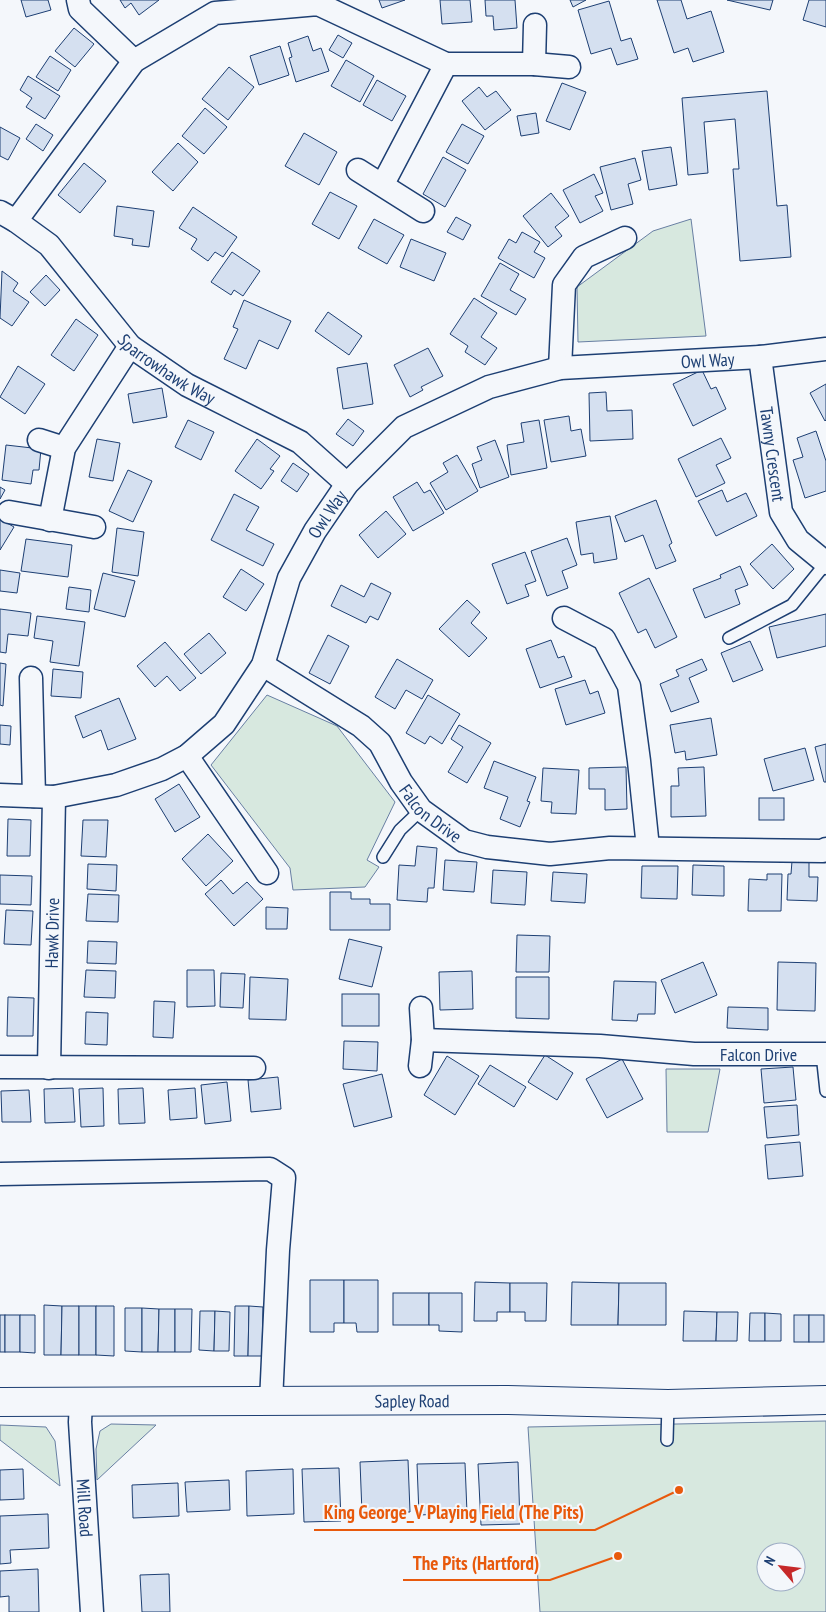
<svg xmlns="http://www.w3.org/2000/svg" width="826" height="1612" font-family="'PT Sans Narrow',sans-serif">
  <style>
    .green { fill: #d7e8df; stroke: #687fa3; fill-rule: evenodd }
    .building { fill: #d5e0f0; stroke: #1d3f73 }
    .lines { fill: none; stroke-linecap: round; stroke-linejoin: round }
    .service-casing { stroke: #1d3f73; stroke-width: 14 }
    .minor-casing { stroke: #1d3f73; stroke-width: 25 }
    .tertiary-casing { stroke: #1d3f73; stroke-width: 30 }
    .service { stroke: #f4f7fb; stroke-width: 11 }
    .minor { stroke: #f4f7fb; stroke-width: 22 }
    .tertiary { stroke: #f4f7fb; stroke-width: 28 }
    .labels { text-anchor: middle; dominant-baseline: central; stroke-width: 4; stroke-linejoin: round; paint-order: stroke }
    .street-label { font-size: 18px; fill: #1d3f73; stroke: #f4f7fb }
    .leader { fill: none; stroke: #e8590c; stroke-width: 2 }
    .callout-dot { fill: #e8590c; stroke: #f4f7fb; stroke-width: 2 }
    .callout-label { font-size: 19px; text-anchor: middle; font-weight: bold; fill: #e8590c; stroke: #f4f7fb; stroke-width: 4; stroke-linejoin: round; paint-order: stroke }
  </style>
  <rect width="100%" height="100%" fill="#f4f7fb"/>
  <g class="green">
    <path d="M691 219 706 336 578 342 577 287 653 231Z"/>
    <path d="M267 695 337 726 395 802 367 860 379 867 365 887 293 890 290 868 211 765Z"/>
    <path d="M666 1069H720L708 1132H667Z"/>
    <path d="M826 1421V1612H540L528 1427ZM766 1552H796V1582H766Z"/>
    <path d="M111 1424 156 1425 97 1480 96 1449 100 1431Z"/>
    <path d="M0 1425 46 1427 55 1441 60 1486 0 1440Z"/>
  </g>
  <g class="building">
    <path d="M21 0H48L51 10 26 17Z"/>
    <path d="M120 0H159L139 15 131 3 125 8Z"/>
    <path d="M379 0H405L382 8Z"/>
    <path d="M440 0H470L472 22 442 24Z"/>
    <path d="M485 0H515L517 28 494 30 493 16H486Z"/>
    <path d="M570 0H586L573 7Z"/>
    <path d="M657 0H681L687 19 711 11 724 52 693 62 688 48 674 53Z"/>
    <path d="M727 0H773L770 10Z"/>
    <path d="M809 0H826V27L803 20Z"/>
    <path d="M609 1 621 41 631 38 638 59 617 65 611 48 591 54 578 10Z"/>
    <path d="M74 28 94 44 75 67 55 51Z"/>
    <path d="M338 35 352 43 343 58 329 50Z"/>
    <path d="M308 36 313 51 321 48 329 71 296 82 289 58 292 57 288 43Z"/>
    <path d="M280 46 289 75 259 85 250 56Z"/>
    <path d="M50 56 71 70 58 91 36 77Z"/>
    <path d="M346 60 374 76 360 102 331 86Z"/>
    <path d="M229 67 254 87 228 120 202 99Z"/>
    <path d="M28 76 60 96 45 119 26 107 32 98 20 90Z"/>
    <path d="M377 80 406 96 392 121 363 105Z"/>
    <path d="M562 83 586 92 570 130 546 121Z"/>
    <path d="M479 87 487 97 496 91 511 110 485 130 462 101Z"/>
    <path d="M767 91 777 206 787 205 791 257 740 261 733 169H739L735 119 704 122 708 173 688 175 682 98Z"/>
    <path d="M205 108 227 127 204 154 182 136Z"/>
    <path d="M536 113 539 133 521 136 517 116Z"/>
    <path d="M36 124 53 135 43 151 26 139Z"/>
    <path d="M462 124 484 136 468 164 446 152Z"/>
    <path d="M0 127 20 138 8 160 0 156Z"/>
    <path d="M304 133 337 152 319 185 285 166Z"/>
    <path d="M178 143 198 162 173 191 152 172Z"/>
    <path d="M671 147 677 185 649 190 642 151Z"/>
    <path d="M443 157 466 170 445 207 423 194Z"/>
    <path d="M635 158 641 180 628 184 633 204 611 210 600 167Z"/>
    <path d="M84 163 106 181 80 213 58 195Z"/>
    <path d="M594 174 603 193 595 196 603 211 580 223 563 190Z"/>
    <path d="M330 192 357 206 339 239 312 224Z"/>
    <path d="M551 193 569 216 555 227 562 236 548 247 523 216Z"/>
    <path d="M117 206 154 211 149 247 132 245 133 239 114 236Z"/>
    <path d="M193 207 237 237 223 257 215 252 208 261 191 249 197 239 179 228Z"/>
    <path d="M456 217 471 225 463 240 447 232Z"/>
    <path d="M374 219 404 235 387 264 358 248Z"/>
    <path d="M522 232 540 242 534 252 545 258 534 278 498 258 509 239 516 243Z"/>
    <path d="M411 239 446 253 434 281 400 267Z"/>
    <path d="M232 252 260 271 243 296 234 290 231 295 211 282Z"/>
    <path d="M500 263 519 274 510 290 526 299 516 315 481 296Z"/>
    <path d="M2 271 18 283 13 291 29 302 12 326 0 318Z"/>
    <path d="M46 275 60 290 45 306 30 292Z"/>
    <path d="M474 298 497 313 481 337 497 348 485 365 465 352 468 346 450 334Z"/>
    <path d="M244 300 291 321 278 349 259 340 246 369 224 359 238 329 233 327Z"/>
    <path d="M328 312 362 336 349 355 315 331Z"/>
    <path d="M76 319 98 335 74 371 51 355Z"/>
    <path d="M428 348 443 376 421 387 423 390 410 397 394 365Z"/>
    <path d="M367 363 373 404 343 409 337 368Z"/>
    <path d="M18 366 45 384 25 414 0 397Z"/>
    <path d="M702 370 711 389 716 387 726 409 693 426 673 384Z"/>
    <path d="M826 384V420L825 421 810 393Z"/>
    <path d="M162 388 167 417 133 423 128 394Z"/>
    <path d="M606 392 607 411 632 410 633 439 590 441 589 393Z"/>
    <path d="M569 416 571 431 581 429 586 456 551 462 544 420Z"/>
    <path d="M348 419 364 431 353 446 336 434Z"/>
    <path d="M188 420 214 432 201 460 175 447Z"/>
    <path d="M539 420 547 468 511 475 507 445 524 442 521 423Z"/>
    <path d="M816 431 826 461V491L805 498 793 460 803 457 797 438Z"/>
    <path d="M721 438 731 458 716 465 725 483 696 497 678 459Z"/>
    <path d="M97 439 120 443 113 481 89 477Z"/>
    <path d="M257 439 280 456 270 469 274 471 261 489 235 471Z"/>
    <path d="M495 440 509 477 480 488 472 464 482 460 477 447Z"/>
    <path d="M6 445 41 449 39 470H33L31 484 2 480Z"/>
    <path d="M457 455 478 491 446 510 430 483 448 472 443 463Z"/>
    <path d="M293 463 309 474 297 492 281 481Z"/>
    <path d="M128 470 152 481 133 522 109 511Z"/>
    <path d="M417 482 424 493 430 490 444 513 413 531 393 497Z"/>
    <path d="M0 487 5 490 0 499Z"/>
    <path d="M722 490 727 502 746 493 757 516 716 536 698 501Z"/>
    <path d="M234 494 259 507 246 530 274 544 263 566 211 540Z"/>
    <path d="M656 500 672 543 669 545 676 561 656 569 643 535 625 542 615 516Z"/>
    <path d="M386 511 406 534 378 558 359 535Z"/>
    <path d="M610 516 617 559 594 563 593 553 581 555 576 522Z"/>
    <path d="M0 519 14 527 0 550Z"/>
    <path d="M117 528 144 532 138 576 112 572Z"/>
    <path d="M567 538 577 565 562 571 568 588 547 596 531 551Z"/>
    <path d="M26 539 72 545 68 577 21 571Z"/>
    <path d="M772 544 794 569 773 589 750 564Z"/>
    <path d="M525 552 536 581 525 585 529 596 507 604 492 564Z"/>
    <path d="M740 566 748 585 735 590 740 604 705 618 693 589 721 578 720 575Z"/>
    <path d="M241 569 264 584 246 611 223 597Z"/>
    <path d="M0 570 20 573 17 593 0 591Z"/>
    <path d="M103 573 135 581 125 617 94 609Z"/>
    <path d="M649 578 677 637 655 648 646 629 638 633 619 593Z"/>
    <path d="M371 583 391 593 378 620 370 616 366 623 331 606 341 585 364 597Z"/>
    <path d="M69 587 91 590 89 612 66 609Z"/>
    <path d="M467 600 480 612 471 623 487 638 469 657 439 629Z"/>
    <path d="M0 609 31 613 28 636 8 634 6 653 0 652Z"/>
    <path d="M826 614V646L777 658 769 627Z"/>
    <path d="M37 616 85 622 79 666 50 662 53 641 34 638Z"/>
    <path d="M209 633 226 653 201 674 184 654Z"/>
    <path d="M328 635 349 646 330 684 309 673Z"/>
    <path d="M551 640 558 658 564 656 572 677 540 688 526 649Z"/>
    <path d="M750 641 763 670 733 682 721 653Z"/>
    <path d="M165 642 196 678 180 691 167 676 155 687 137 666Z"/>
    <path d="M397 659 433 680 422 699 406 690 395 709 375 697Z"/>
    <path d="M702 659 707 670 689 678 699 702 671 712 660 684 679 676 676 670Z"/>
    <path d="M0 663 6 664 3 706 0 705Z"/>
    <path d="M53 669 83 672 81 698 51 696Z"/>
    <path d="M585 680 590 694 598 691 605 713 566 725 555 689Z"/>
    <path d="M428 695 460 714 442 744 430 736 425 744 406 733Z"/>
    <path d="M119 698 136 739 108 750 101 730 83 738 75 716Z"/>
    <path d="M711 718 717 755 686 760 685 751 675 753 670 725Z"/>
    <path d="M0 725 11 726 10 745 0 744Z"/>
    <path d="M459 725 491 743 467 783 448 772 463 747 451 739Z"/>
    <path d="M826 744V782H824L815 747Z"/>
    <path d="M805 748 814 780 773 791 764 759Z"/>
    <path d="M494 761 536 777 527 801 530 802 520 827 500 819 508 797 484 788Z"/>
    <path d="M626 767 627 809 605 810V789H589V768Z"/>
    <path d="M704 767 706 816 671 817V786H679L678 768Z"/>
    <path d="M543 768 579 770 576 814 551 813 552 802 541 801Z"/>
    <path d="M179 784 200 817 175 832 155 799Z"/>
    <rect x="759" y="798" width="25" height="22"/>
    <path d="M8 819 31 820 30 856H7Z"/>
    <path d="M83 820H108L106 857 81 856Z"/>
    <path d="M208 834 233 861 206 886 182 859Z"/>
    <path d="M417 846 437 848 434 888H428L427 902 397 900 399 865 415 866Z"/>
    <path d="M445 860 477 862 474 892 443 890Z"/>
    <path d="M792 861 809 862V877H818L817 901 787 900 788 874H791Z"/>
    <path d="M88 864 117 865 116 891 87 889Z"/>
    <path d="M693 865 724 866V896L692 895Z"/>
    <path d="M642 866H678L677 899 641 898Z"/>
    <path d="M493 870 527 872 525 905 491 903Z"/>
    <path d="M553 872 587 874 585 903 551 901Z"/>
    <path d="M767 874H782L781 911H748L749 879 767 880Z"/>
    <path d="M0 875 32 876 31 905 0 904Z"/>
    <path d="M221 880 233 894 247 882 263 899 234 926 205 894Z"/>
    <path d="M330 892H351V899H370V904H390V930H330Z"/>
    <path d="M88 894 119 895 118 922 86 921Z"/>
    <path d="M266 907 288 908 287 929H266Z"/>
    <path d="M6 910 33 911 31 945 4 944Z"/>
    <path d="M517 935 550 936 549 972H516Z"/>
    <path d="M349 939 382 947 372 987 339 979Z"/>
    <path d="M88 941 117 942 116 964 87 963Z"/>
    <path d="M703 962 717 995 675 1013 661 980Z"/>
    <path d="M778 962 816 963 815 1011 777 1010Z"/>
    <path d="M86 970 116 971 115 998 84 997Z"/>
    <path d="M187 970H214L215 1006 187 1007Z"/>
    <path d="M472 971 473 1009 440 1010 439 972Z"/>
    <path d="M221 973 245 974 243 1008 220 1007Z"/>
    <path d="M250 977 288 979 286 1020 249 1019Z"/>
    <path d="M516 977H549V1019L516 1018Z"/>
    <path d="M614 981 656 982 655 1014H638L637 1021 612 1020Z"/>
    <rect x="342" y="994" width="37" height="32"/>
    <path d="M8 997 34 998 33 1036H7Z"/>
    <path d="M154 1001 175 1002 173 1038 153 1037Z"/>
    <path d="M728 1007 768 1008V1030L727 1028Z"/>
    <path d="M86 1012 108 1013 107 1045 85 1044Z"/>
    <path d="M344 1041 378 1042 377 1071 343 1069Z"/>
    <path d="M545 1055 573 1073 557 1100 528 1082Z"/>
    <path d="M447 1056 479 1076 455 1115 424 1095Z"/>
    <path d="M622 1059 643 1099 607 1118 586 1079Z"/>
    <path d="M490 1065 526 1087 514 1107 478 1084Z"/>
    <path d="M793 1067 796 1100 764 1103 761 1069Z"/>
    <path d="M382 1074 392 1117 354 1127 343 1084Z"/>
    <path d="M278 1077 281 1109 251 1112 248 1080Z"/>
    <path d="M227 1082 231 1121 205 1124 201 1085Z"/>
    <path d="M73 1088 75 1122 45 1123 44 1089Z"/>
    <path d="M103 1088 104 1126 81 1127 79 1089Z"/>
    <path d="M143 1088 145 1123 119 1124 118 1089Z"/>
    <path d="M195 1088 197 1118 170 1120 168 1090Z"/>
    <path d="M29 1090 31 1122H2L1 1091Z"/>
    <path d="M797 1105 799 1135 767 1138 764 1107Z"/>
    <path d="M800 1142 803 1176 768 1179 765 1145Z"/>
    <path d="M310 1280H344V1323H334V1332H310Z"/>
    <path d="M344 1280H378V1332H357L356 1323H344Z"/>
    <path d="M475 1282 510 1283V1312H497V1321H474Z"/>
    <path d="M572 1282 619 1283 618 1325H571Z"/>
    <path d="M510 1283H547L546 1321H525V1312H510Z"/>
    <path d="M619 1283H666V1325H618Z"/>
    <rect x="393" y="1293" width="36" height="32"/>
    <path d="M429 1293H462V1332L439 1331V1325H429Z"/>
    <path d="M44 1305 62 1306 61 1355H44Z"/>
    <path d="M62 1306H79V1355H61Z"/>
    <rect x="79" y="1306" width="17" height="49"/>
    <path d="M96 1306H114V1356L96 1355Z"/>
    <path d="M235 1306H249L248 1356H234Z"/>
    <path d="M249 1306 263 1307 262 1356H248Z"/>
    <path d="M125 1308H142V1352L125 1351Z"/>
    <path d="M142 1308 159 1309 158 1352H142Z"/>
    <path d="M159 1309H175V1352H158Z"/>
    <path d="M175 1309H192L191 1352H175Z"/>
    <path d="M200 1311H215L214 1351 199 1350Z"/>
    <path d="M215 1311 230 1312 229 1351H214Z"/>
    <path d="M684 1311 717 1312 716 1341H683Z"/>
    <path d="M717 1312H738L737 1341H716Z"/>
    <path d="M750 1313H765V1341H749Z"/>
    <path d="M765 1313 781 1314V1341H765Z"/>
    <rect x="0" y="1315" width="5" height="37"/>
    <rect x="5" y="1315" width="15" height="37"/>
    <path d="M20 1315H35V1353L20 1352Z"/>
    <rect x="794" y="1315" width="15" height="27"/>
    <rect x="809" y="1315" width="15" height="27"/>
    <path d="M408 1460 410 1512 362 1513 360 1462Z"/>
    <path d="M518 1462 520 1524 481 1525 478 1464Z"/>
    <path d="M465 1463 467 1513 419 1515 417 1464Z"/>
    <path d="M339 1468 341 1521 304 1522 302 1469Z"/>
    <path d="M23 1469 24 1499 0 1500V1470Z"/>
    <path d="M293 1469 294 1514 247 1516 246 1471Z"/>
    <path d="M229 1480 230 1510 187 1512 185 1482Z"/>
    <path d="M178 1483 179 1516 133 1518 132 1485Z"/>
    <path d="M48 1514 49 1548 10 1550 11 1563 0 1564V1516Z"/>
    <path d="M38 1569 39 1612H9V1596L0 1597V1571Z"/>
    <path d="M169 1574 170 1612H142L140 1575Z"/>
  </g>
  <g class="lines">
    <g class="service-casing">
      <g id="service">
        <path d="M729 638 792 605 826 563"/>
        <path d="M383 857 400 830 421 810"/>
        <path d="M822 1054 826 1091"/>
        <path d="M667 1440 668 1404"/>
      </g>
    </g>
    <g class="minor-casing">
      <g id="minor">
        <path d="M78 0 80 9 134 61"/>
        <path d="M534 64 535 25"/>
        <path d="M358 170 423 211"/>
        <path d="M383 184 446 64"/>
        <path id="s1" d="M0 212 16 221 49 245 130 346 187 385 300 442 347 484"/>
        <path d="M16 221 134 61 215 13 318 4 446 64H534L569 67"/>
        <path id="s2" d="M760 357 781 512 798 540 826 563"/>
        <path d="M560 368 564 285 584 257 625 238"/>
        <path d="M39 440 64 448"/>
        <path d="M9 512 94 527"/>
        <path d="M50 520 64 448 130 346"/>
        <path d="M564 618 604 639 629 686 639 761 648 848"/>
        <path id="s3" d="M263 665 361 726 380 743 401 782 421 810 464 841 487 847 550 854 610 848 823 851 826 849"/>
        <path d="M31 678 34 796"/>
        <path d="M187 756 267 873"/>
        <path id="s4" d="M0 795 54 797 116 785 162 769 187 756 224 724 263 665 289 578 315 531 347 484 404 427 489 387 560 368 760 357 826 349"/>
        <path id="s5" d="M423 1040 600 1046 694 1054H826"/>
        <path d="M420 1066 423 1040 421 1008"/>
        <path d="M0 1067 254 1068"/>
        <path id="s6" d="M49 1068 54 797"/>
        <path d="M0 1174 270 1169 284 1178 278 1250 271 1402"/>
        <path id="s7" d="M81 1403 80 1422 92 1612"/>
      </g>
    </g>
    <g class="tertiary-casing">
      <g id="tertiary">
        <path id="s8" d="M0 1402 507 1400 668 1404 826 1400"/>
      </g>
    </g>
    <use href="#service" class="service"/>
    <use href="#minor" class="minor"/>
    <use href="#tertiary" class="tertiary"/>
  </g>
  <g class="labels">
    <g class="street-label">
      <text stroke="none"><textPath href="#s4" startOffset="911">Owl Way</textPath></text>
      <text stroke="none"><textPath href="#s1" startOffset="232">Sparrowhawk Way</textPath></text>
      <text stroke="none"><textPath href="#s2" startOffset="98">Tawny Crescent</textPath></text>
      <text stroke="none"><textPath href="#s4" startOffset="479">Owl Way</textPath></text>
      <text stroke="none"><textPath href="#s3" startOffset="229">Falcon Drive</textPath></text>
      <text stroke="none"><textPath href="#s6" startOffset="135">Hawk Drive</textPath></text>
      <text stroke="none"><textPath href="#s5" startOffset="336">Falcon Drive</textPath></text>
      <text stroke="none"><textPath href="#s8" startOffset="412">Sapley Road</textPath></text>
      <text stroke="none"><textPath href="#s7" startOffset="105">Mill Road</textPath></text>
    </g>
  </g>
  <path class="leader" d="M679 1490L595 1530H314M618 1556L550 1580H403"/>
  <g class="callout-dot">
    <circle cx="679" cy="1490" r="5"/>
    <circle cx="618" cy="1556" r="5"/>
  </g>
  <g class="callout-label">
    <text x="454" y="1519">King George_V Playing Field (The Pits)</text>
    <text x="476" y="1570">The Pits (Hartford)</text>
  </g>
  <g transform="translate(781 1567) rotate(298)"><circle r="24" fill="#f4f7fb" stroke="#9eadc5"/>
  <path d="M0-4L9 19L0 12L-9 19Z" fill="#c62828"/>
  <text y="-8" font-size="14" font-weight="bold" text-anchor="middle" fill="#1d3f73">N</text>
  </g>
</svg>
